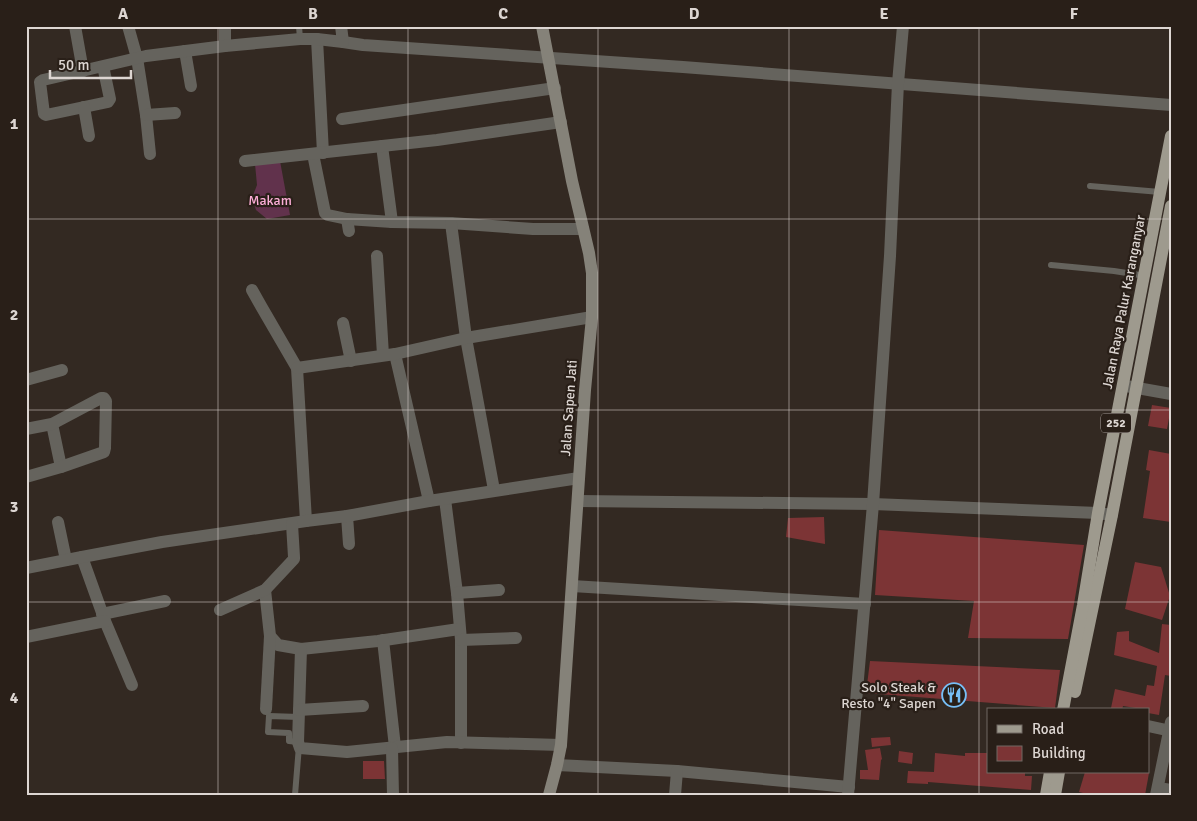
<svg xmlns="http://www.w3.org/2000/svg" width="1197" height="821" font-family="Signika,sans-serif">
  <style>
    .green { fill: #61324c }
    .building { fill: #7c3435 }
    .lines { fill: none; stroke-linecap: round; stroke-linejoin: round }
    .lane { stroke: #65635d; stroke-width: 6 }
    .street { stroke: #65635d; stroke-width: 12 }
    .secondary { stroke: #858279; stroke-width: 12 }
    .primary { stroke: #9e9a8e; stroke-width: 12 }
    .grid { fill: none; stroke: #ddd6d2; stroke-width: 1; stroke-opacity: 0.55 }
    .labels { text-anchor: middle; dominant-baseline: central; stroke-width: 4.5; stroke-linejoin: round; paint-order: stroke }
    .shield { fill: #291f18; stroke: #a79f9a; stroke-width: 1 }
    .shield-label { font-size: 12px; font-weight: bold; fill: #ddd6d2 }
    .park-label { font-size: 14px; fill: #fcaed7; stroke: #291f18 }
    .street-label { font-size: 14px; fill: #ddd6d2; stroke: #291f18 }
    .poi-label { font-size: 14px; fill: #ddd6d2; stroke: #291f18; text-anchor: end }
    .neatline { fill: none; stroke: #ddd6d2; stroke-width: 2 }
    .grid-label { font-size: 16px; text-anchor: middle; font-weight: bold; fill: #ddd6d2 }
  </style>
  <rect width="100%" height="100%" fill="#332922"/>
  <path class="green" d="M280 161 290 215 267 219 256 210 252 198 257 185 255 164Z"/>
  <g class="building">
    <path d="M1152 405 1171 408 1167 429 1148 426Z"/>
    <path d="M1149 450 1171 454V522L1143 518 1150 471 1146 470Z"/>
    <path d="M824 517 825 544 786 537 788 518Z"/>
    <path d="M879 530 1084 545 1068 639 968 638 974 601 875 595Z"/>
    <path d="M1135 562 1161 567 1170 596 1162 620 1125 609Z"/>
    <path d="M1162 624 1171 625V676L1165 675 1159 715 1148 713V710L1123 706 1122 710 1111 708 1115 689 1145 696 1147 685 1154 686 1157 666 1114 655 1117 632 1129 631V641L1159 653Z"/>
    <path d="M870 661 1060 670 1055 708 866 693Z"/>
    <path d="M890 737 891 745 872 747 871 738Z"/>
    <path d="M880 748 882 759 881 760 879 780 860 779V770H868L865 750Z"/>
    <path d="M899 751 913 753 912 764 898 762Z"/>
    <path d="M935 753 965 756V753H988V772H1025V776H1032L1031 790 928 782V784L907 783 908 771 934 772Z"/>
    <path d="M363 761H384L385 779H363Z"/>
    <path d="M1085 772H1145L1149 773 1145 795H1091L1079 792Z"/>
  </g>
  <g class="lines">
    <g class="lane">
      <path d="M299 26 300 39"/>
      <path d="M1090 186 1160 192"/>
      <path d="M1051 265 1114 271 1146 276"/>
      <path d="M298 742 289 741V733L268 732 269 716 299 717"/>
      <path d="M295 795 299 746"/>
    </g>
    <g class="street">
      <path d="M75 26 83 71"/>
      <path d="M128 26 137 58 146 115 150 154"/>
      <path d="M225 26V46"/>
      <path d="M317 39 323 153"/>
      <path d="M343 42 363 45 683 67 1171 105"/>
      <path d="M185 51 191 86"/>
      <path d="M103 66 110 99 108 102 46 115 44 114 40 82 43 80 146 56 225 46 300 39H317L343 42 341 26"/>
      <path d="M84 107 89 136"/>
      <path d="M146 115 175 113"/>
      <path d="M342 119 555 88"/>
      <path d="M382 146 392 222"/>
      <path d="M313 154 325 213 328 215 347 219 392 222 451 223 533 229H583"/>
      <path d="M245 161 437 140 561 122"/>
      <path d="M347 219 349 231"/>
      <path d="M451 223 466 338 494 490"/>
      <path d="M377 256 383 355"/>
      <path d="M252 290 261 306 297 368 306 521"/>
      <path d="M343 323 351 361"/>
      <path d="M395 354 429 501"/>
      <path d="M297 368 395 354 466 338 592 317"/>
      <path d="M26 380 62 370"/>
      <path d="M1126 386 1171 394"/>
      <path d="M52 424 61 467"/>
      <path d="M26 429 52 424 101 398H104L106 401 105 448 104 452 61 467 26 477"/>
      <path d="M445 499 457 593 461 640V743"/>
      <path d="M578 501 873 504 1098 513 1112 515"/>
      <path d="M347 516 349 544"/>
      <path d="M58 522 66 560"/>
      <path d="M82 557 105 621 132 685"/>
      <path d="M26 568 82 557 162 542 306 521 347 516 429 501 579 478"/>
      <path d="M572 586 865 604"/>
      <path d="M265 590 270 636 278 645 301 649 378 641 459 629"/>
      <path d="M457 593 499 590"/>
      <path d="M220 610 265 590 294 559V557L292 524"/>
      <path d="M102 614 165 601"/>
      <path d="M26 637 105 621"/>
      <path d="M383 640 395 747"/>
      <path d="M461 640 516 638"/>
      <path d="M301 649 298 742 300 748 347 752 447 742 561 745"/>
      <path d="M266 709 270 636"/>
      <path d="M299 710 363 706"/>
      <path d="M1148 726 1171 731"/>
      <path d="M392 748 393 795"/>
      <path d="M557 765 677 771 849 787"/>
      <path d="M1158 788 1171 790"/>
      <path d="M675 795 677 771"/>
      <path d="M848 795 873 504 890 256 898 83 903 26"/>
      <path d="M1156 795 1171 722"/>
    </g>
    <path class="secondary" d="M542 26 572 181 589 253 592 273V317L585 390 561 745 557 765 549 795"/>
    <g class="primary">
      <path d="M1075 692 1112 515 1171 206"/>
      <path d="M1063 710 1083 605 1098 513 1171 136"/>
      <path d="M1046 795 1050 772"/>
      <path d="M1055 795 1059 772"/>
    </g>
  </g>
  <path class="grid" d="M218 26V795M408 26V795M598 26V795M789 26V795M979 26V795M26 219H1171M26 410H1171M26 602H1171"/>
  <defs>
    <g id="restaurant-ring" transform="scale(1.25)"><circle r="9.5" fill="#291f18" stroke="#77bff7" stroke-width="1.5"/><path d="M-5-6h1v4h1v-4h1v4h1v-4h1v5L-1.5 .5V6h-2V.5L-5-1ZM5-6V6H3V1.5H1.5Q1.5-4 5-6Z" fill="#77bff7"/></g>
  </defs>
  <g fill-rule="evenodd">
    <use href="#restaurant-ring" x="954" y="695"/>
  </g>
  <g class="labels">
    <rect class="shield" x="1101" y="413.5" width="30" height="19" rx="4"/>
    <g class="shield-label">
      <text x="1116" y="423">252</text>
    </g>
    <g class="park-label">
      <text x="270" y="200">Makam</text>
    </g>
    <g class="street-label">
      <text transform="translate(1124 302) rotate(-79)">Jalan Raya Palur Karanganyar</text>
      <text transform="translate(569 408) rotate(-86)">Jalan Sapen Jati</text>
    </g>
    <g class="poi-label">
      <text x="936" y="687">Solo Steak &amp;<tspan x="936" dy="16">Resto "4" Sapen</tspan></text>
    </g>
  </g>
  <rect width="1197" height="821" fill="none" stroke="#291f18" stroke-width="55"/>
  <rect x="987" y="708" width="162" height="65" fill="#291f18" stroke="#716862"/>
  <rect x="997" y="725" width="25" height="8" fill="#9e9a8e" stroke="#716862"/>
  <text x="1032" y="734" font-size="15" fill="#ddd6d2">Road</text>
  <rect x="997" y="746" width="25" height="15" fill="#7c3435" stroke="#716862"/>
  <text x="1032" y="758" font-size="15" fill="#ddd6d2">Building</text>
  <path d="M50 70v8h81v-8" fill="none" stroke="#ddd6d2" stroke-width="2.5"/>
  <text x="58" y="70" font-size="15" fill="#ddd6d2" stroke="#291f18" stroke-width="4" paint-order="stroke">50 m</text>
  <rect x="28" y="28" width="1142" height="766" class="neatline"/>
  <g class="grid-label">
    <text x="123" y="19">A</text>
    <text x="313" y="19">B</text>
    <text x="503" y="19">C</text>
    <text x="694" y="19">D</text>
    <text x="884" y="19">E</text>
    <text x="1074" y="19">F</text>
    <text x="14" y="129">1</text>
    <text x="14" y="320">2</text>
    <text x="14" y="512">3</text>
    <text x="14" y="703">4</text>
  </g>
</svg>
